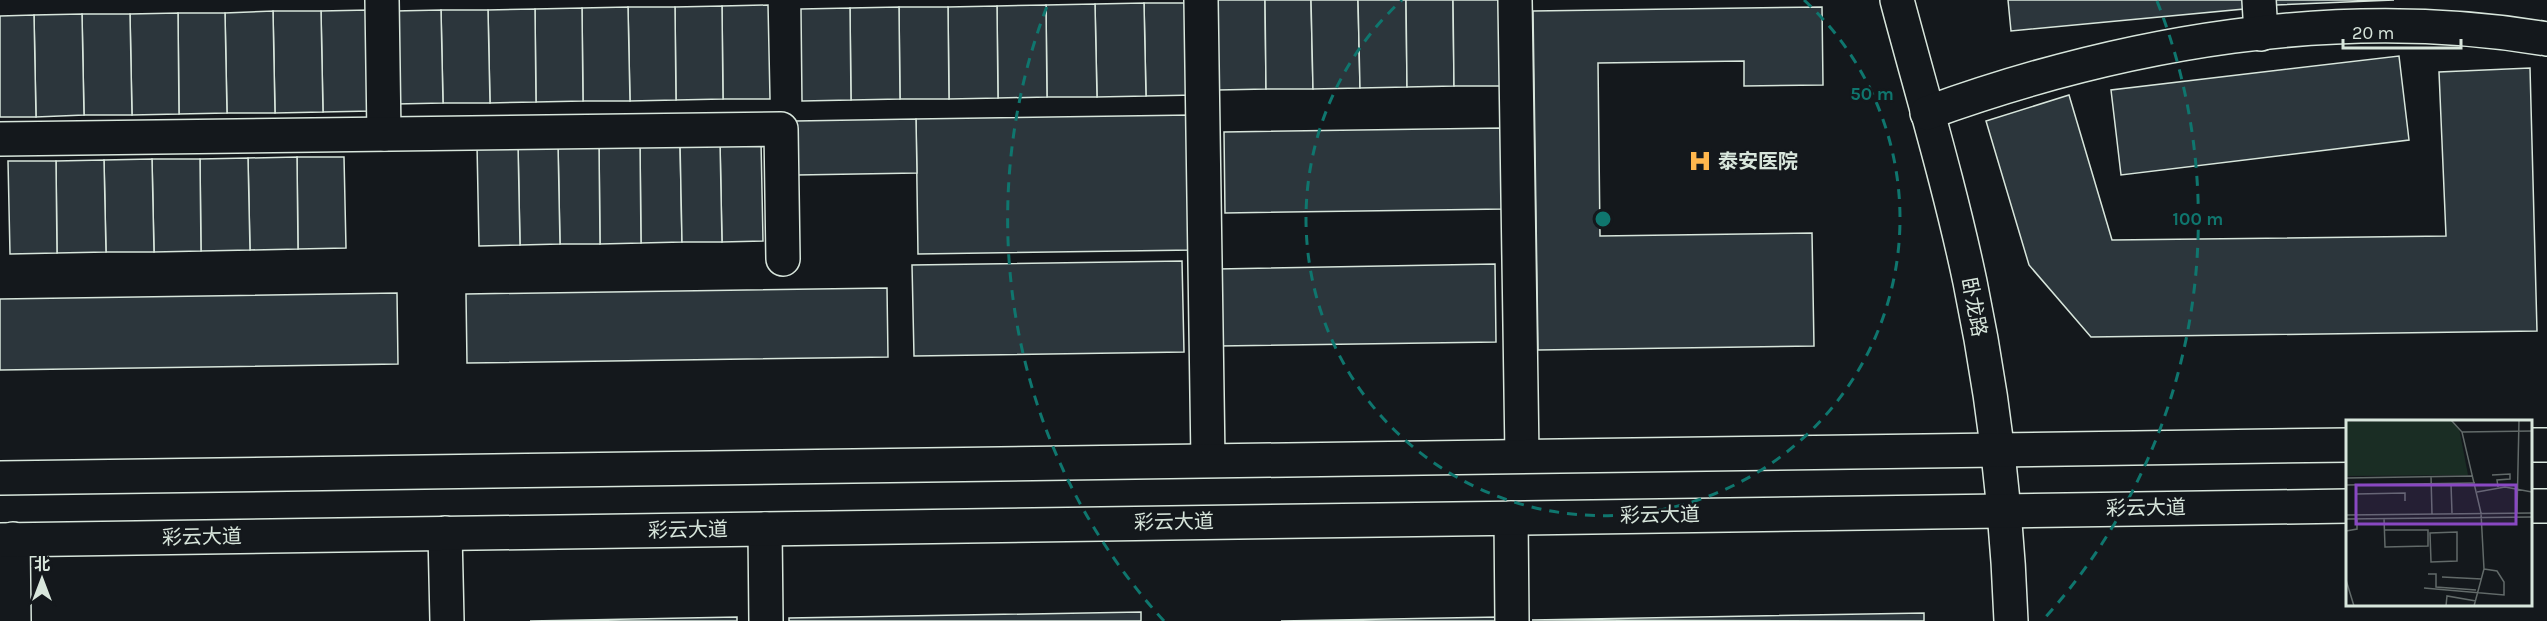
<svg xmlns="http://www.w3.org/2000/svg" width="2547" height="621" font-family="Karla,'Noto Sans SC',sans-serif">
  <style>
    .building { fill: #2c363c; stroke: #d8e6dc; stroke-width: 1.5 }
    .lines { fill: none; stroke-linecap: round; stroke-linejoin: round }
    .minor-casing { stroke: #d8e6dc; stroke-width: 36 }
    .major-casing { stroke: #d8e6dc; stroke-width: 36 }
    .minor { stroke: #14181c; stroke-width: 33 }
    .major { stroke: #14181c; stroke-width: 33 }
    .ring { fill: none; stroke: #0f766e; stroke-width: 3; stroke-dasharray: 10 8 }
    .labels { text-anchor: middle; dominant-baseline: central; stroke-width: 4.5; stroke-linejoin: round; paint-order: stroke }
    .poi-label { font-size: 20px; font-weight: bold; fill: #d8e6dc; stroke: #14181c; text-anchor: start }
    .street-label { font-size: 20px; fill: #d8e6dc; stroke: #14181c }
    .inset-road { fill: none; stroke: #626a69; stroke-width: 1.5 }
    .view { fill: #8948c3; fill-opacity: 0.15; stroke: #8948c3; stroke-width: 3 }
    .inset-edge { fill: none; stroke: #d8e6dc; stroke-width: 3 }
    .centre { fill: #0f766e; stroke: #14181c; stroke-width: 3 }
    .ring-label { font-size: 18px; text-anchor: middle; font-weight: bold; fill: #0f766e; stroke: #14181c; stroke-width: 4.5; stroke-linejoin: round; paint-order: stroke }
  </style>
  <rect width="100%" height="100%" fill="#14181c"/>
  <g class="building">
    <path d="M1217 0H1265L1266 89 1218 90Z"/>
    <path d="M1265 0H1311L1313 89H1266Z"/>
    <path d="M1311 0H1358L1360 88 1313 89Z"/>
    <path d="M1358 0H1406L1407 87 1360 88Z"/>
    <path d="M1406 0H1453L1454 86 1407 87Z"/>
    <path d="M1453 0H1500L1501 86H1454Z"/>
    <path d="M2008 0H2244V9L2011 31Z"/>
    <path d="M2275 0H2394L2276 5Z"/>
    <path d="M1144 3H1193L1195 95 1146 96Z"/>
    <path d="M1144 3 1146 96 1097 97 1095 4Z"/>
    <path d="M1095 4 1097 97H1047L1046 5Z"/>
    <path d="M768 5 770 99H723L722 6Z"/>
    <path d="M1046 5 1047 97 998 98 997 6Z"/>
    <path d="M722 6 723 99 676 100 675 7Z"/>
    <path d="M997 6 998 98 949 99 948 7Z"/>
    <path d="M628 7H675L676 100 630 101Z"/>
    <path d="M628 7 630 101H583L582 8Z"/>
    <path d="M899 7H948L949 99H900Z"/>
    <path d="M899 7 900 99 851 100 850 8Z"/>
    <path d="M1822 7 1823 85 1744 86V61L1598 63 1600 236 1812 233 1814 346 1538 350 1533 11Z"/>
    <path d="M582 8 583 101 536 102 535 9Z"/>
    <path d="M850 8 851 100 802 101 801 9Z"/>
    <path d="M535 9 536 102 490 103 488 10Z"/>
    <path d="M369 10 371 111 323 112 321 11Z"/>
    <path d="M441 10H488L490 103H443Z"/>
    <path d="M441 10 443 103 396 104 395 11Z"/>
    <path d="M273 11H321L323 112 275 113Z"/>
    <path d="M273 11 275 113H227L225 13Z"/>
    <path d="M178 13H225L227 113 179 114Z"/>
    <path d="M178 13 179 114 132 115 130 14Z"/>
    <path d="M82 14H130L132 115H84Z"/>
    <path d="M82 14 84 115 36 117 34 15Z"/>
    <path d="M34 15 36 117H0V16Z"/>
    <path d="M2399 56 2409 140 2121 175 2111 90Z"/>
    <path d="M2530 68 2537 331 2091 337 2029 265 1986 121 2069 95 2112 240 2446 236 2439 72Z"/>
    <path d="M1192 115 1194 250 918 254 916 119Z"/>
    <path d="M916 119 917 173 797 175 796 121Z"/>
    <path d="M1502 128 1504 209 1225 213 1224 132Z"/>
    <path d="M761 141 763 241 722 242 720 142Z"/>
    <path d="M640 142H680L682 242 641 243Z"/>
    <path d="M640 142 641 243 600 244 599 143Z"/>
    <path d="M680 142H720L722 242H682Z"/>
    <path d="M599 143 600 244H560L558 144Z"/>
    <path d="M518 144H558L560 244 520 245Z"/>
    <path d="M518 144 520 245 479 246 477 145Z"/>
    <path d="M297 157H344L346 248 298 249Z"/>
    <path d="M297 157 298 249 250 250 248 158Z"/>
    <path d="M248 158 250 250 201 251 200 159Z"/>
    <path d="M152 159H200L201 251 154 252Z"/>
    <path d="M152 159 154 252H106L104 160Z"/>
    <path d="M104 160 106 252 57 253 56 161Z"/>
    <path d="M8 161H56L57 253 10 254Z"/>
    <path d="M1182 261 1184 352 914 356 912 265Z"/>
    <path d="M1495 264 1496 342 1219 346 1218 269Z"/>
    <path d="M887 288 888 357 467 363 466 294Z"/>
    <path d="M397 293 398 364 0 370V299Z"/>
    <path d="M1141 612V621H789V618Z"/>
    <path d="M1924 613V621L1532 620Z"/>
    <path d="M737 617V621H530Z"/>
    <path d="M1498 617V621H1281Z"/>
  </g>
  <g class="lines">
    <g class="minor-casing">
      <g id="minor">
        <path d="M382 0 384 134"/>
        <path d="M1201 0 1208 460"/>
        <path d="M1515 0 1522 455"/>
        <path d="M1897 0C1922 94 1950 187 1970 282 1993 393 2007 508 2011 621"/>
        <path d="M2259 0 2261 34"/>
        <path d="M1927 113C2123 42 2340 4 2547 39"/>
        <path d="M0 139 781 129 783 259"/>
        <path d="M1511 518 1512 621"/>
        <path d="M765 529 766 621"/>
        <path d="M445 533 447 621"/>
        <path d="M13 539 14 621"/>
      </g>
    </g>
    <g class="major-casing">
      <g id="major">
        <path d="M2530 445H2547"/>
        <path d="M0 478 2348 445"/>
        <path d="M2530 506H2547"/>
        <path d="M0 540 2348 506"/>
      </g>
    </g>
    <use href="#minor" class="minor"/>
    <use href="#major" class="major"/>
  </g>
  <g class="ring">
    <path d="M1804 0A297 297 0 1 1 1402 0"/>
    <path d="M1164 621A595 595 0 0 1 1049 1M2157 1A595 595 0 0 1 2042 621"/>
  </g>
  <defs>
    <g id="hospital-bare" transform="scale(1.8)"><path d="M-5-5h3v3.5h4V-5h3V5h-3V1.5h-4V5h-3Z" fill="#ffb74d" stroke="#14181c" stroke-width="2.5" paint-order="stroke"/></g>
  </defs>
  <g fill-rule="evenodd">
    <use href="#hospital-bare" x="1700" y="161"/>
  </g>
  <g class="labels">
    <g class="poi-label">
      <text x="1718" y="161">泰安医院</text>
    </g>
    <g class="street-label">
      <text transform="translate(1974 307) rotate(79)">卧龙路</text>
      <text transform="translate(2146 508) rotate(-1)">彩云大道</text>
      <text transform="translate(1660 515) rotate(-1)">彩云大道</text>
      <text transform="translate(1174 522) rotate(-1)">彩云大道</text>
      <text transform="translate(688 530) rotate(-1)">彩云大道</text>
      <text transform="translate(202 537) rotate(-1)">彩云大道</text>
    </g>
  </g>
  <g transform="translate(2346 420)">
    <rect width="186" height="186" fill="#14181c"/>
    <path d="M104 0 113 8 122 55 0 56V2Z" fill="#1a2d24"/>
    <path class="inset-road" d="M105 0 116 12 135 93 138 149 128 186M116 12 186 11M146 55 164 54V59L151 60 152 67M85 56 86 94M0 58 127 56M105 64 106 93M0 65 129 63M131 72 159 67 186 72M10 74 59 73V81M171 93 173 0M0 95 186 93M38 98 39 127 82 126V110H38M0 99 186 97M0 111 11 109V99M111 112V141L85 142 84 113ZM82 154H90V167L130 170M96 157 136 159M0 160 8 186M78 168 158 175V162L151 151 138 149M100 186 101 176 130 181"/>
    <path class="view" d="M10 65H170V104H10Z"/>
    <rect width="186" height="186" class="inset-edge"/>
  </g>
  <circle cx="1603" cy="219" r="9" class="centre"/>
  <g class="ring-label">
    <text x="1872" y="100">50 m</text>
    <text x="2198" y="225">100 m</text>
  </g>
  <g transform="translate(42 579)" stroke="#14181c" stroke-width="4.5" paint-order="stroke">
  <path d="M0-4.5L10 22L0 15L-10 22Z" fill="#d8e6dc"/>
  <text y="-9" font-size="16" font-weight="bold" text-anchor="middle" fill="#d8e6dc">北</text>
  </g>
  <path d="M2343 39v9h118v-9" fill="none" stroke="#d8e6dc" stroke-width="3"/>
  <text x="2352" y="39" font-size="18" fill="#d8e6dc" stroke="#14181c" stroke-width="4.5" paint-order="stroke">20 m</text>
</svg>
